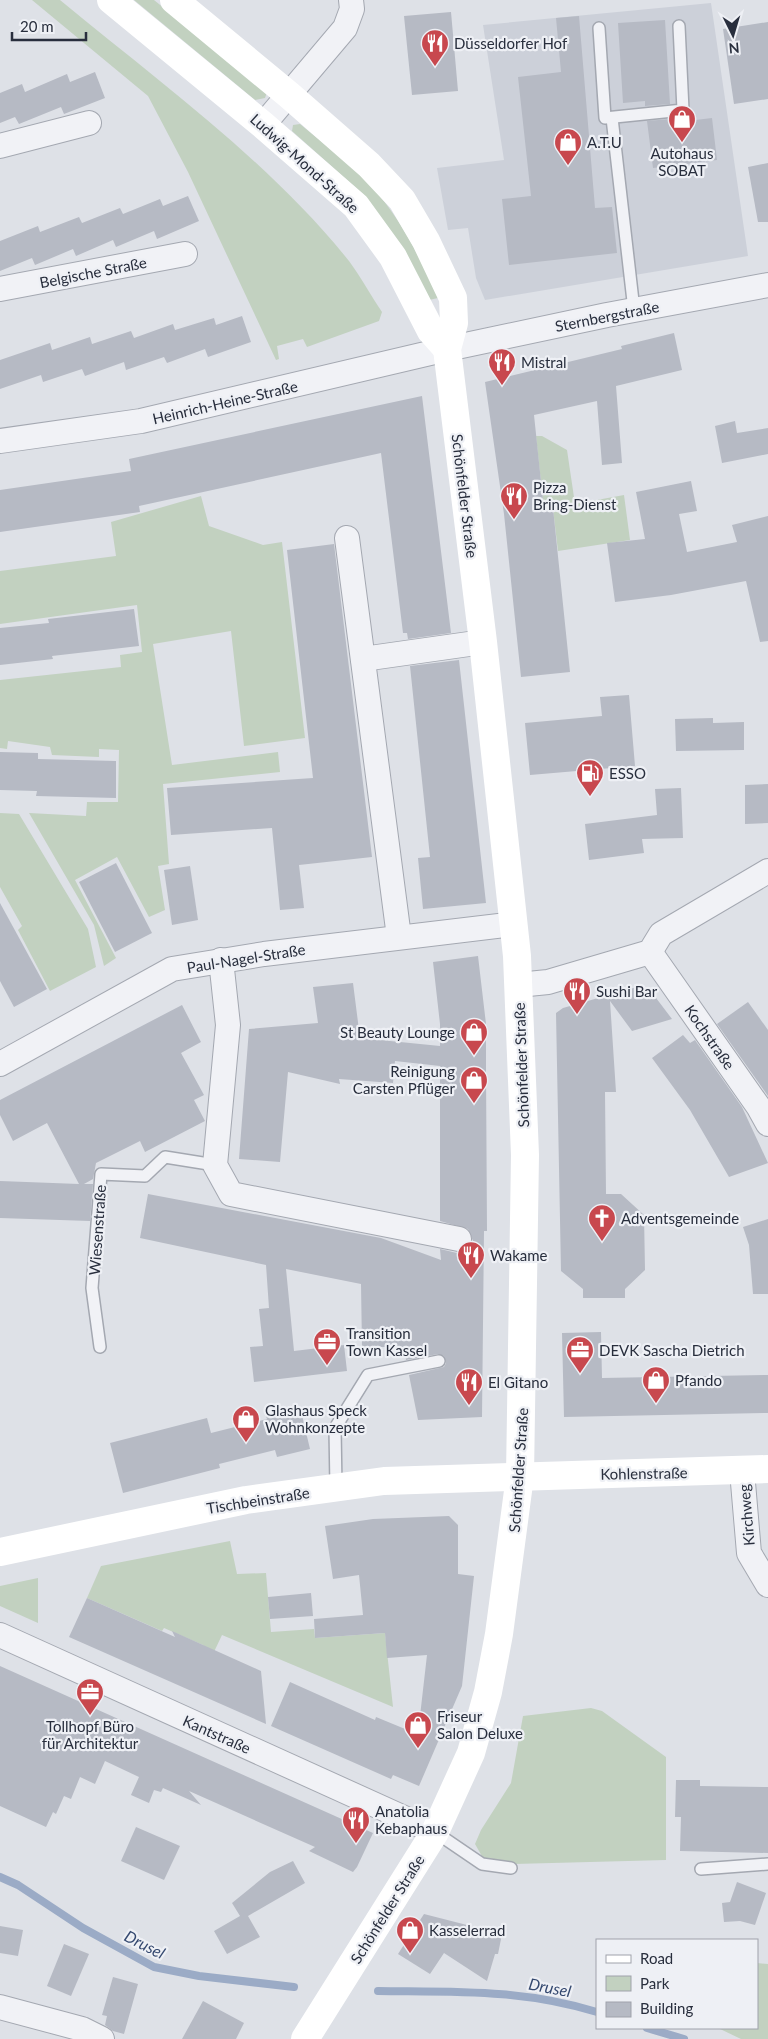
<svg xmlns="http://www.w3.org/2000/svg" width="768" height="2039" font-family="Lato,sans-serif">
  <style>
    .built { fill: #ccd0d9 }
    .green { fill: #c2d1c0 }
    .lines { fill: none; stroke-linecap: round; stroke-linejoin: round }
    .stream { stroke: #9babc6; stroke-width: 8 }
    .building { fill: #b6bac4 }
    .service-casing { stroke: #a4a8b1; stroke-width: 14 }
    .minor-casing { stroke: #a4a8b1; stroke-width: 26 }
    .service { stroke: #f1f2f6; stroke-width: 11 }
    .minor { stroke: #f1f2f6; stroke-width: 24 }
    .secondary { stroke: #fff; stroke-width: 28 }
    .labels { text-anchor: middle; dominant-baseline: central; stroke-width: 4.5; stroke-linejoin: round; paint-order: stroke }
    .poi-label { font-size: 15px; fill: #282e3d; stroke: #eef0f5; text-anchor: start }
    .street-label { font-size: 15px; fill: #282e3d; stroke: #eef0f5 }
    .water-label { font-size: 16px; font-style: italic; fill: #34486f; stroke: #eef0f5 }
  </style>
  <rect width="100%" height="100%" fill="#dee1e7"/>
  <path class="built" d="M711 3 748 256 485 300 476 278 468 228 448 230 437 168 504 160 483 25Z"/>
  <g class="green">
    <path d="M32 0H60C159 82 268 160 349 261 361 277 371 296 382 312L379 321 307 347 303 339 277 346 279 359 276 360 188 172 148 96Z"/>
    <path d="M134 0H154L267 92 265 98 255 100Z"/>
    <path d="M300 124C324 144 351 164 372 187 402 220 420 258 438 298L429 300 404 249 364 195 292 131 293 125Z"/>
    <path d="M536 436H542L567 450 575 504 624 495 630 540 558 551 553 509 544 510Z"/>
    <path d="M201 496 209 526 263 545 282 542 305 738 244 746 231 631 153 644 172 765 278 752 280 772 163 784 169 864 158 866 165 910 149 917 117 857 75 880 116 958 104 966 94 925 29 813 86 816 87 802H118L119 750 99 749V757L52 755 50 747 8 741 7 749 0 748V680L121 667 120 655 142 652 137 605 0 624V571L116 556 111 522Z"/>
    <path d="M0 813 19 814 88 929 96 967 50 991 18 930 22 926 0 887Z"/>
    <path d="M230 1541 237 1574 266 1573 271 1632 314 1629 315 1638 385 1633 393 1707 222 1635 213 1654 203 1645 164 1628 162 1631 87 1598 101 1566Z"/>
    <path d="M38 1578V1623L0 1606V1586Z"/>
    <path d="M591 1708 602 1711 666 1757V1860L514 1864 483 1858 475 1844 481 1830 511 1783 523 1716Z"/>
    <path d="M757 1963 768 1964V2039H741L718 2028H757Z"/>
  </g>
  <g class="lines">
    <g class="stream">
      <path d="M0 1877 18 1885 83 1928 154 1967 199 1976 294 1987"/>
      <path d="M378 1991C456 1992 521 1989 597 2012"/>
      <path d="M647 2028 684 2039"/>
    </g>
  </g>
  <g class="building">
    <path d="M451 12 458 91 412 95 404 16Z"/>
    <path d="M579 16 595 208 612 207 617 253 509 265 502 199 531 196 518 77 561 72 556 18Z"/>
    <path d="M665 20 670 104 645 106V101L623 103 618 23Z"/>
    <path d="M768 22V99L734 104 723 29Z"/>
    <path d="M95 72 105 98 64 114 61 107 19 124 15 117 0 123V93L22 84 25 92 67 74 70 82Z"/>
    <path d="M712 118 717 160 653 168 647 121 670 119 671 123Z"/>
    <path d="M768 163V222H758L748 167Z"/>
    <path d="M188 196 199 221 157 239 154 231 116 247 113 240 76 256 73 249 35 265 32 258 0 271V241L38 226 40 232 79 217 82 223 120 208 123 214 160 199 163 206Z"/>
    <path d="M242 316 251 342 208 357 205 349 167 363 164 357 126 370 124 362 85 376 82 369 43 382 41 375 0 389V360L50 343 52 350 90 337 92 344 131 331 134 338 173 324 175 330 214 318 216 325Z"/>
    <path d="M674 333 682 370 616 386 622 463 602 465 597 401 534 415 544 510 553 508 570 672 521 677 504 514 485 382 622 349 621 346Z"/>
    <path d="M422 396 451 633 408 639 407 633H403L381 453 139 506 140 512 0 532V490L131 471 129 459Z"/>
    <path d="M735 421 737 433 768 428V454L722 463 715 426Z"/>
    <path d="M691 481 697 511 679 514 687 552 737 542 732 525 768 516V641L760 642 746 581 671 595 615 602 607 543 645 539 636 492Z"/>
    <path d="M334 544 372 857 299 865 304 908 280 910 272 828 171 835 167 788 313 778 287 550Z"/>
    <path d="M134 609 139 646 52 656 53 659 0 665V628L49 623 48 619Z"/>
    <path d="M459 660 486 903 423 909 418 858 430 857 410 666Z"/>
    <path d="M629 695 635 766 530 775 525 723 602 716 600 697Z"/>
    <path d="M713 718V723L744 722V750L676 751 675 719Z"/>
    <path d="M0 752 38 753V759L116 761V798L36 796 37 791 0 790Z"/>
    <path d="M768 784V823L745 824V785Z"/>
    <path d="M681 788 683 838 642 839 644 853 589 860 585 824 657 815 655 789Z"/>
    <path d="M116 863 152 933 115 952 79 882Z"/>
    <path d="M190 866 198 920 172 925 164 870Z"/>
    <path d="M0 903 47 989 14 1007 0 981Z"/>
    <path d="M478 956 486 1024V1071L487 1231H484L482 1417 418 1420 409 1375 444 1367 446 1363 444 1356 438 1354 406 1360 404 1347H362L361 1284 286 1269 294 1351 344 1345 347 1371 254 1382 250 1347 263 1346 259 1309 269 1308 266 1265 140 1238 148 1194 381 1238 441 1260 440 1249 457 1253 469 1248 473 1241 468 1229 440 1221V1066L395 1061 393 1083 339 1079 340 1084 288 1072 280 1162 239 1159 249 1029 318 1023 313 987 353 983 360 1038 440 1046V1024L433 962Z"/>
    <path d="M637 987 650 990 672 1019 632 1031 610 1001 616 1092H605L606 1194H621L644 1215 645 1270 625 1289V1298H583V1289L561 1271 556 1013 563 1008Z"/>
    <path d="M748 1002 768 1030V1096L717 1024Z"/>
    <path d="M182 1005 201 1042 181 1053 204 1095 194 1100 205 1121 145 1152 140 1141 96 1163 93 1179 84 1184H93L90 1221 0 1218V1181L79 1184 47 1123 13 1141 0 1115V1100Z"/>
    <path d="M683 1035 690 1043 695 1040 742 1107 768 1163 729 1177 690 1110 652 1058Z"/>
    <path d="M768 1219V1294H753L749 1245 743 1227Z"/>
    <path d="M601 1332 602 1378 768 1375V1413L564 1417 562 1333Z"/>
    <path d="M300 1407 310 1449 277 1457 275 1450 219 1464 220 1468 123 1493 110 1443 207 1418 211 1433 267 1419 266 1416Z"/>
    <path d="M449 1516 458 1525V1574L474 1576 462 1686 419 1786 393 1775 391 1779 271 1726 290 1682 375 1720 376 1717 410 1731 412 1713 420 1716 427 1655 387 1658 385 1633 315 1638 314 1619 363 1615 359 1575 333 1579 325 1526 373 1519Z"/>
    <path d="M311 1593 313 1616 270 1619 268 1597Z"/>
    <path d="M87 1598 175 1637 172 1631 261 1671 266 1724 69 1637Z"/>
    <path d="M0 1666 373 1833 357 1867 353 1872 309 1851 315 1847 189 1791 201 1805 163 1788 161 1792 154 1790 149 1803 131 1795 139 1777 105 1761 95 1784 80 1777 71 1799 64 1796 56 1814 53 1812 46 1827 0 1806Z"/>
    <path d="M676 1780H700V1786L768 1787V1853L680 1851 681 1817H675Z"/>
    <path d="M136 1827 180 1846 164 1880 121 1861Z"/>
    <path d="M293 1861 305 1883 248 1916 260 1937 227 1954 214 1931 240 1916 232 1903 270 1872Z"/>
    <path d="M737 1882 766 1893 755 1925 740 1921 724 1922 722 1903 730 1902Z"/>
    <path d="M424 1914 502 1934 498 1954H495L487 1981 444 1953 430 1974 398 1954Z"/>
    <path d="M0 1926 23 1930 18 1956 0 1953Z"/>
    <path d="M64 1944 89 1954 71 1996 47 1986Z"/>
    <path d="M113 1977 138 1984 124 2034 113 2031 105 2025 107 2016 102 2015Z"/>
    <path d="M203 2001 244 2023 236 2039H182Z"/>
  </g>
  <g class="lines">
    <g class="service-casing">
      <g id="service">
        <path d="M599 28 605 118 683 110 679 26"/>
        <path d="M612 118 634 310"/>
        <path d="M100 1347 92 1288 101 1174 145 1176 165 1157 215 1165"/>
        <path d="M336 1488 335 1428 368 1375 439 1361"/>
        <path d="M435 1832 482 1864 511 1868"/>
        <path d="M701 1869 768 1864"/>
      </g>
    </g>
    <g class="minor-casing">
      <g id="minor">
        <path d="M263 125 345 28 352 9 351 0"/>
        <path d="M0 146 89 123"/>
        <path d="M0 289 185 254"/>
        <path d="M0 441 141 421 447 349 607 315 768 285"/>
        <path d="M347 538 399 937"/>
        <path d="M363 659 483 642"/>
        <path d="M650 952 758 1106 768 1124"/>
        <path d="M221 960 228 1025 215 1165 231 1194 459 1239"/>
        <path d="M518 985 548 982 650 952 661 934 768 871"/>
        <path d="M0 1064 172 969 264 954 514 924"/>
        <path d="M742 1471 749 1553 768 1585"/>
        <path d="M0 1635 435 1832"/>
        <path d="M0 2007 82 2029 102 2039"/>
      </g>
    </g>
    <use href="#service" class="service"/>
    <use href="#minor" class="minor"/>
    <g class="secondary">
      <path d="M111 0 263 125 356 206 393 257 431 331 447 349"/>
      <path d="M174 0 289 95 369 165 402 200 426 241 453 298 454 323 447 349 483 642 517 956 525 1155 520 1476 499 1634 488 1692 471 1753 435 1832 305 2039"/>
      <path d="M0 1552 246 1500 384 1481 768 1469"/>
    </g>
  </g>
  <defs>
    <g id="restaurant-pin" transform="scale(1.4375)"><path d="M0 17L-7.5 6A9.5 9.5 0 1 1 7.5 6Z" fill="#c8484e" stroke="#eef0f5"/><path d="M-5-6h1v4h1v-4h1v4h1v-4h1v5L-1.5 .5V6h-2V.5L-5-1ZM5-6V6H3V1.5H1.5Q1.5-4 5-6Z" fill="#fff"/></g>
    <g id="shop-pin" transform="scale(1.4375)"><path d="M0 17L-7.5 6A9.5 9.5 0 1 1 7.5 6Z" fill="#c8484e" stroke="#eef0f5"/><path d="M-5-2.5h2.3a2.7 3.5 0 0 1 5.4 0H5L5.5 6h-11ZM-1.5-2.5h3a1.5 2.3 0 0 0-3 0Z" fill="#fff"/></g>
    <g id="fuel-pin" transform="scale(1.4375)"><path d="M0 17L-7.5 6A9.5 9.5 0 1 1 7.5 6Z" fill="#c8484e" stroke="#eef0f5"/><path d="M-5.5-6h7V0h2V4h1.3V-2.5L3-4.5l.8-.8L6-3V5H2.5V1h-1V6h-7ZM-4.2-4.7v3.2H.2V-4.7Z" fill="#fff"/></g>
    <g id="church-pin" transform="scale(1.4375)"><path d="M0 17L-7.5 6A9.5 9.5 0 1 1 7.5 6Z" fill="#c8484e" stroke="#eef0f5"/><path d="M-1.2-6h2.4v3.5h3.3v2.4h-3.3V6h-2.4V-.1h-3.3v-2.4h3.3Z" fill="#fff"/></g>
    <g id="office-pin" transform="scale(1.4375)"><path d="M0 17L-7.5 6A9.5 9.5 0 1 1 7.5 6Z" fill="#c8484e" stroke="#eef0f5"/><path d="M-6-3h4V-5.5h4V-3h4V5H-6ZM-1-4.5V-3h2v-1.5ZM-6 0V1H6V0Z" fill="#fff"/></g>
  </defs>
  <g fill-rule="evenodd">
    <use href="#restaurant-pin" x="435" y="43"/>
    <use href="#shop-pin" x="682" y="119"/>
    <use href="#shop-pin" x="568" y="142"/>
    <use href="#restaurant-pin" x="502" y="362"/>
    <use href="#restaurant-pin" x="514" y="496"/>
    <use href="#fuel-pin" x="590" y="773"/>
    <use href="#restaurant-pin" x="577" y="991"/>
    <use href="#shop-pin" x="474" y="1032"/>
    <use href="#shop-pin" x="474" y="1080"/>
    <use href="#church-pin" x="602" y="1218"/>
    <use href="#restaurant-pin" x="471" y="1255"/>
    <use href="#office-pin" x="327" y="1342"/>
    <use href="#office-pin" x="580" y="1350"/>
    <use href="#shop-pin" x="656" y="1380"/>
    <use href="#restaurant-pin" x="469" y="1382"/>
    <use href="#shop-pin" x="246" y="1419"/>
    <use href="#office-pin" x="90" y="1692"/>
    <use href="#shop-pin" x="418" y="1725"/>
    <use href="#restaurant-pin" x="356" y="1820"/>
    <use href="#shop-pin" x="410" y="1930"/>
  </g>
  <g class="labels">
    <g class="poi-label">
      <text x="454" y="43">Düsseldorfer Hof</text>
      <text x="587" y="142">A.T.U</text>
      <text x="682" y="153" text-anchor="middle">Autohaus<tspan x="682" dy="17">SOBAT</tspan></text>
      <text x="521" y="362">Mistral</text>
      <text x="533" y="487">Pizza<tspan x="533" dy="17">Bring-Dienst</tspan></text>
      <text x="609" y="773">ESSO</text>
      <text x="596" y="991">Sushi Bar</text>
      <text x="455" y="1032" text-anchor="end">St Beauty Lounge</text>
      <text x="455" y="1071" text-anchor="end">Reinigung<tspan x="455" dy="17">Carsten Pflüger</tspan></text>
      <text x="621" y="1218">Adventsgemeinde</text>
      <text x="490" y="1255">Wakame</text>
      <text x="346" y="1333">Transition<tspan x="346" dy="17">Town Kassel</tspan></text>
      <text x="599" y="1350">DEVK Sascha Dietrich</text>
      <text x="675" y="1380">Pfando</text>
      <text x="488" y="1382">El Gitano</text>
      <text x="265" y="1410">Glashaus Speck<tspan x="265" dy="17">Wohnkonzepte</tspan></text>
      <text x="437" y="1716">Friseur<tspan x="437" dy="17">Salon Deluxe</tspan></text>
      <text x="90" y="1726" text-anchor="middle">Tollhopf Büro<tspan x="90" dy="17">für Architektur</tspan></text>
      <text x="375" y="1811">Anatolia<tspan x="375" dy="17">Kebaphaus</tspan></text>
      <text x="429" y="1930">Kasselerrad</text>
    </g>
    <g class="street-label">
      <text transform="translate(305 163) rotate(42)">Ludwig-Mond-Straße</text>
      <text transform="translate(93 272) rotate(-11)">Belgische Straße</text>
      <text transform="translate(607 316) rotate(-11)">Sternbergstraße</text>
      <text transform="translate(225 402) rotate(-13)">Heinrich-Heine-Straße</text>
      <text transform="translate(465 496) rotate(83)">Schönfelder Straße</text>
      <text transform="translate(246 958) rotate(-9)">Paul-Nagel-Straße</text>
      <text transform="translate(710 1037) rotate(55)">Kochstraße</text>
      <text transform="translate(521 1065) rotate(-92)">Schönfelder Straße</text>
      <text transform="translate(97 1230) rotate(-86)">Wiesenstraße</text>
      <text transform="translate(518 1470) rotate(-86)">Schönfelder Straße</text>
      <text transform="translate(644 1473) rotate(-1)">Kohlenstraße</text>
      <text transform="translate(258 1500) rotate(-9)">Tischbeinstraße</text>
      <text transform="translate(746 1515) rotate(-95)">Kirchweg</text>
      <text transform="translate(217 1734) rotate(24)">Kantstraße</text>
      <text transform="translate(387 1909) rotate(-58)">Schönfelder Straße</text>
    </g>
    <g class="water-label">
      <text transform="translate(145 1944) rotate(27)">Drusel</text>
      <text transform="translate(550 1987) rotate(11)">Drusel</text>
    </g>
  </g>
  <rect x="596" y="1939" width="162" height="90" fill="#eef0f5" stroke="#9fa2ab"/>
  <rect x="606" y="1955" width="25" height="8" fill="#ffffff" stroke="#9fa2ab"/>
  <text x="640" y="1964" font-size="15" fill="#282e3d">Road</text>
  <rect x="606" y="1976" width="25" height="15" fill="#c2d1c0" stroke="#9fa2ab"/>
  <text x="640" y="1989" font-size="15" fill="#282e3d">Park</text>
  <rect x="606" y="2002" width="25" height="15" fill="#b6bac4" stroke="#9fa2ab"/>
  <text x="640" y="2014" font-size="15" fill="#282e3d">Building</text>
  <g transform="translate(733 35) rotate(175)" stroke="#eef0f5" stroke-width="4" paint-order="stroke">
  <path d="M0-4L9 19L0 12L-9 19Z" fill="#282e3d"/>
  <text y="-8" font-size="14" font-weight="bold" text-anchor="middle" fill="#282e3d">N</text>
  </g>
  <path d="M12 32v8h74v-8" fill="none" stroke="#282e3d" stroke-width="2.5"/>
  <text x="20" y="32" font-size="15" fill="#282e3d" stroke="#eef0f5" stroke-width="4" paint-order="stroke">20 m</text>
</svg>
